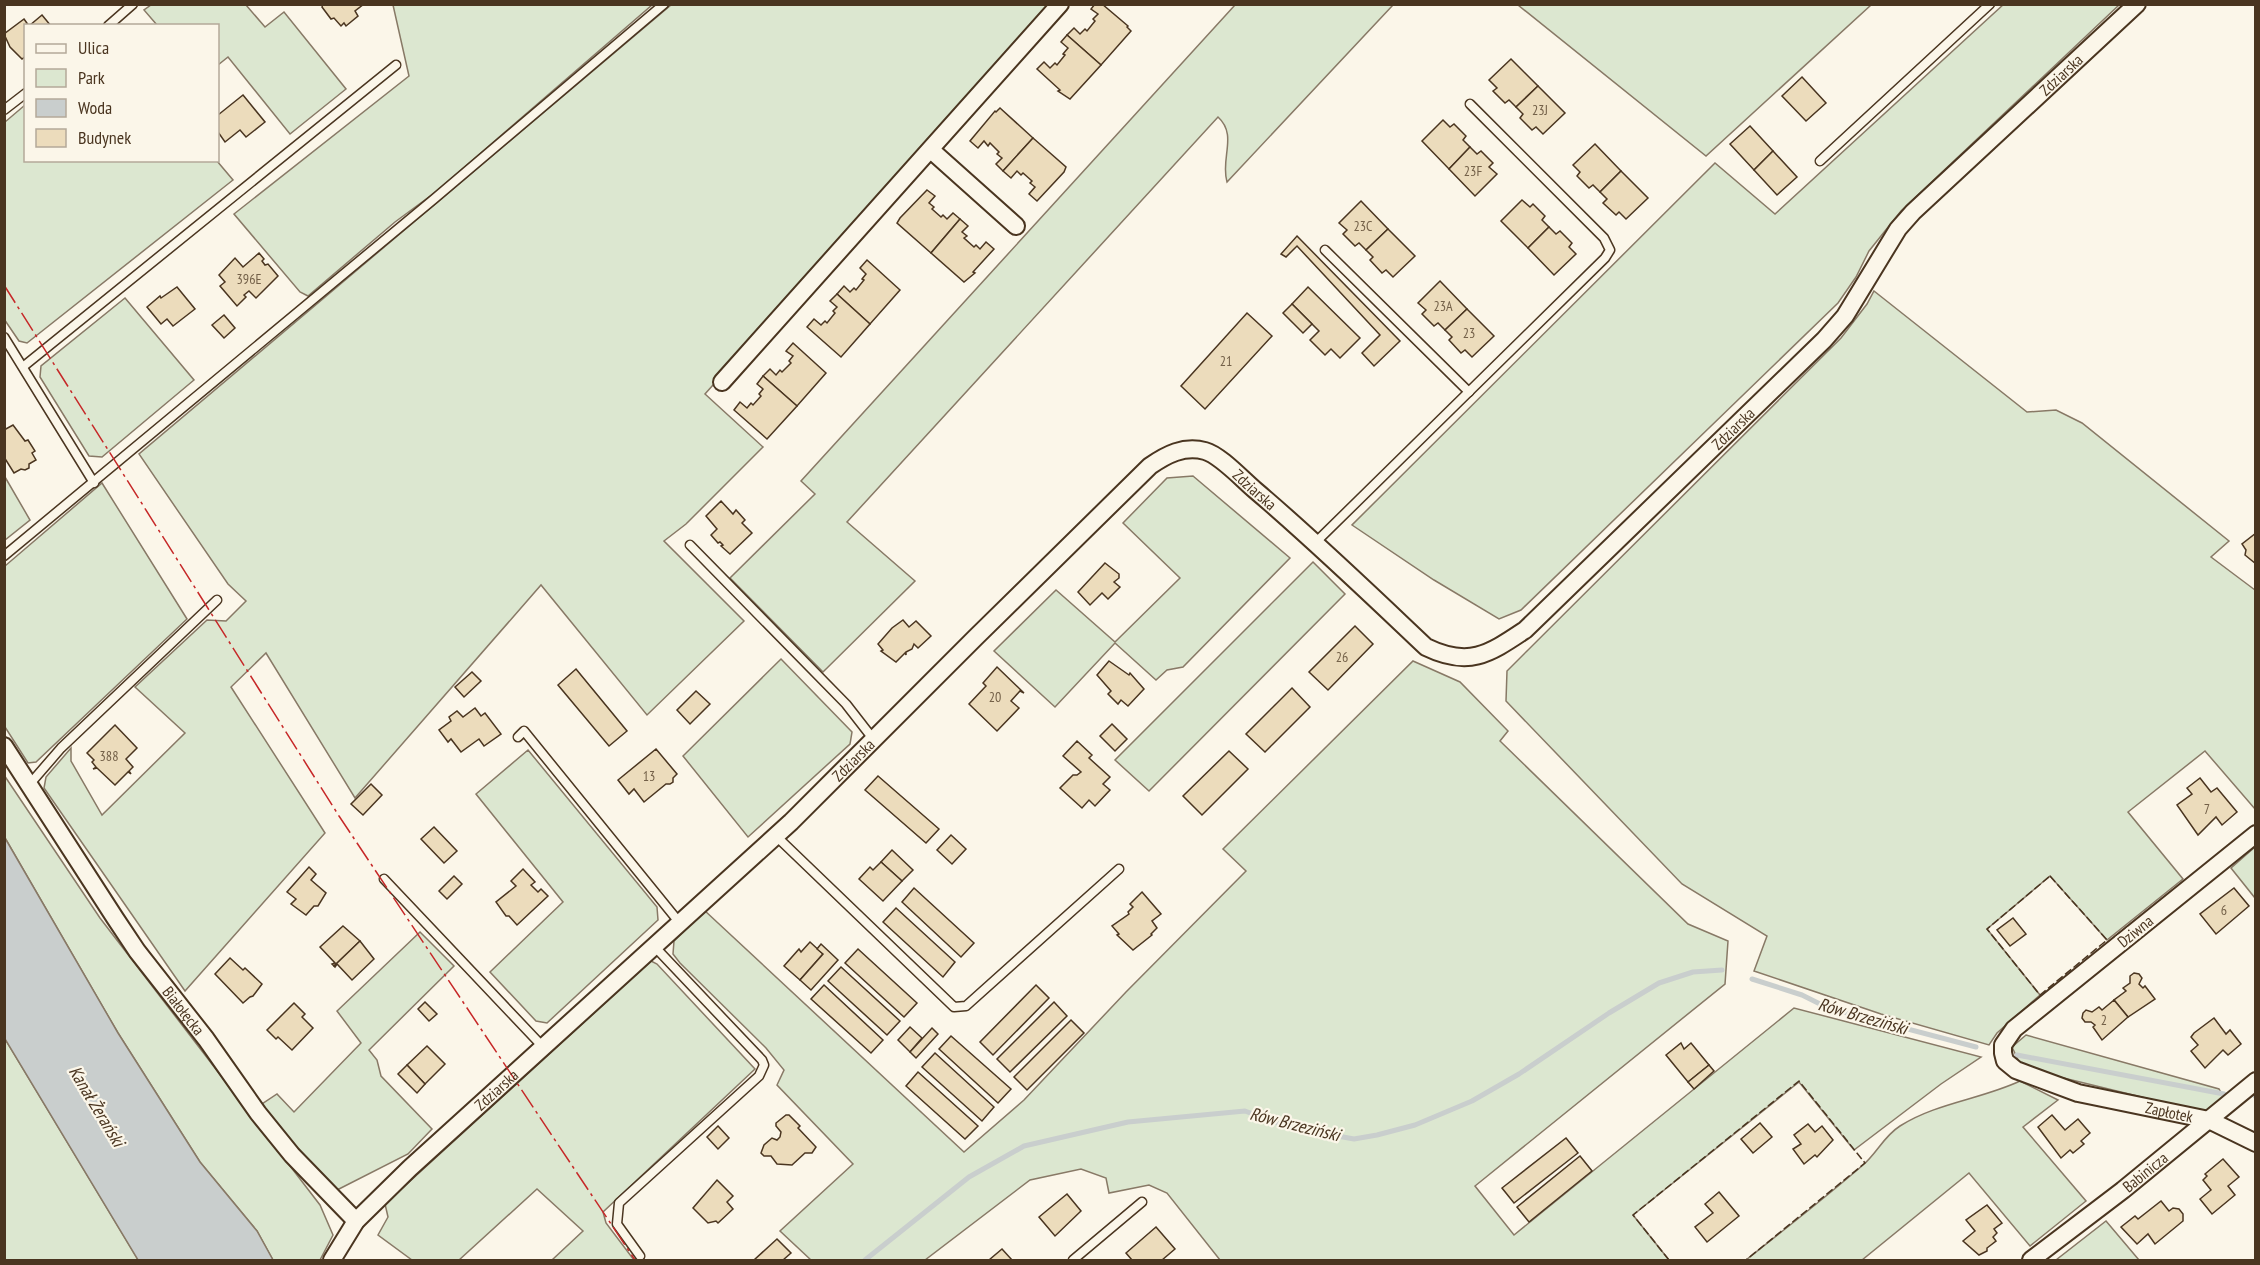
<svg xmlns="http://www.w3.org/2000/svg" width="2260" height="1265" font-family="'PT Sans Narrow',sans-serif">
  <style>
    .green { fill: #dce7d0; stroke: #887966; stroke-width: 1.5 }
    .water { fill: #c9cecd; stroke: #887966; stroke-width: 1.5 }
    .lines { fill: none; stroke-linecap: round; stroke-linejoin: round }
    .stream { stroke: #c9cecd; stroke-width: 5 }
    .building { fill: #ecdcbc; stroke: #4a3520; stroke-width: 1.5 }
    .service-casing { stroke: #4a3520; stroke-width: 11 }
    .minor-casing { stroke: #4a3520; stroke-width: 20 }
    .service { stroke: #fbf6e9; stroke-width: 8 }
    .minor { stroke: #fbf6e9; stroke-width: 16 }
    .fence { stroke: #4a3520; stroke-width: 1.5; stroke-dasharray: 8 3; stroke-linecap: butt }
    .power { stroke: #c62828; stroke-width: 1.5; stroke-dasharray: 21 4.5 3 4.5; stroke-linecap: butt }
    .labels { text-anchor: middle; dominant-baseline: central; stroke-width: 4.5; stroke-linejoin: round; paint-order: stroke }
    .number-label { font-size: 14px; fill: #725f47 }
    .street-label { font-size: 16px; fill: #4a3520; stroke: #fbf6e9 }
    .water-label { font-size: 18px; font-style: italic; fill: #4a3520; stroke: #fbf6e9 }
  </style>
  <rect width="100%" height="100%" fill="#fbf6e9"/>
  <g class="green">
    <path d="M2004 4 2119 5 1901 211 1869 251 1856 277 1838 303 1521 610 1499 619 1434 580 1352 525 1715 163 1775 214Z"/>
    <path d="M151 5H246L265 27 284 12 346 89 290 134 228 57 218 65V26L157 25 144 10Z"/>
    <path d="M393 5H652L437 191 395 222 308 296 300 292 234 214 409 76Z"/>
    <path d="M671 5H1052L705 394 763 447 686 524 664 541 744 621 647 715 541 585 355 798 266 653 231 687 325 833 185 991 44 788 46 777 71 748V761L102 815 185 733 135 687 207 620 226 621 246 601 228 584 139 454Z"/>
    <path d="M1235 5H1393L1227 182C1220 159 1238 135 1218 117L847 522 915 581 823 672 730 578 815 494 801 481Z"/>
    <path d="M1518 5H1871L1706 156Z"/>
    <path d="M25 105 26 160 217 161 233 180 27 343 19 341 4 319 5 122Z"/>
    <path d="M1874 291 2027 412 2056 410 2082 423 2229 541 2211 557 2255 590V809L2205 751 2128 812 2183 879 2107 940 2050 876 1987 929 2040 995 1997 1033 1989 1045 1881 1014 1754 971 1767 936 1682 884 1506 701 1507 671 1841 338 1867 304Z"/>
    <path d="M125 298 194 380 102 457 89 456 40 377 41 366Z"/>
    <path d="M1193 476 1290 558 1183 667 1167 670 1156 680 1115 643 1055 707 994 651 1056 590 1115 642 1180 578 1123 523 1167 478Z"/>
    <path d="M5 477 30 520 5 540H4Z"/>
    <path d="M102 483 187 619 36 762 28 763 5 727V566Z"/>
    <path d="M1313 562 1345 594 1149 791 1115 760Z"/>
    <path d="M781 659 852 732 850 744 748 837 683 756Z"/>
    <path d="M1413 661 1460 682 1508 731 1500 741 1688 924 1728 941 1725 984 1475 1186 1514 1235 1794 1008 1981 1057 1941 1084 1854 1150 1799 1082 1633 1215 1669 1260H1220L1167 1193 1149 1185 1109 1193 1106 1178 1081 1169 1030 1180 925 1260H811L780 1231 853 1164 777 1085 784 1070 766 1048 680 963 673 954 674 941 704 910 964 1152 1024 1100 1126 992 1246 871 1223 849Z"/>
    <path d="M528 750 657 907 658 920 547 1023 536 1021 490 972 563 902 476 794Z"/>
    <path d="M4 775 100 918 320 1205 333 1235 320 1260H273L257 1231 200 1162 118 1033 5 838Z"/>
    <path d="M2255 847V898L2231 868Z"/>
    <path d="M420 932 454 966 369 1050 377 1060 381 1076 432 1129 408 1154 337 1190 294 1148 259 1106 277 1094 294 1112 361 1043 337 1011Z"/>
    <path d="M651 961 657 964 755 1069 603 1212 606 1223 634 1260H552L583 1231 537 1189 459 1260H412L378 1235 388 1217 385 1204Z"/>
    <path d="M2026 1035 2219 1089 2225 1100 2211 1114 2039 1072 2020 1064 2012 1047Z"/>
    <path d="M4 1037 136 1256 138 1260H5Z"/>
    <path d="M2020 1081 2058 1100 2023 1127 2086 1201 2030 1246 1969 1173 1862 1260H1746C1785 1229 1825 1198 1863 1165 1877 1153 1884 1136 1900 1126 1936 1103 1982 1099 2020 1081Z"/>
    <path d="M2106 1221 2139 1260H2056Z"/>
  </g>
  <path class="water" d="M5 838 118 1033 200 1162 257 1231 273 1260H138L5 1039Z"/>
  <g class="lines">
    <g class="stream">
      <path d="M1752 979 1802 995 1828 1008 1976 1047"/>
      <path d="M2017 1055 2224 1094"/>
      <path d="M2255 1096 2256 1097"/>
      <path d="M865 1260 969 1177 1024 1146 1128 1122 1245 1111 1288 1127 1354 1139 1377 1135 1415 1125 1472 1101 1519 1074 1609 1013 1659 983 1693 972 1722 970"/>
    </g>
  </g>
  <g class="building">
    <path d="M323 4H364L355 11 358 16 346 26 344 23 341 26 334 18 331 19 322 7Z"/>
    <path d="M1095 4H1102L1128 26 1127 27 1131 31 1101 65 1067 35 1074 28 1080 34 1085 29 1087 31 1095 21 1093 19 1098 14 1091 9Z"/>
    <path d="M42 15 51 26H29Z"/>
    <path d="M24 19 29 26H26V56L22 59 10 47 4 34Z"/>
    <path d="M1067 35 1101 65 1070 99 1058 91 1060 90 1037 69 1044 62 1050 68 1055 63 1057 65 1065 55 1063 54 1068 48 1061 42Z"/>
    <path d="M1511 59 1538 86 1516 107 1509 100 1505 103 1493 91 1497 88 1489 80Z"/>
    <path d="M1802 77 1826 103 1806 121 1782 96Z"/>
    <path d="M1538 86 1565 113 1543 134 1536 127 1532 130 1520 118 1523 114 1516 107Z"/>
    <path d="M243 95 265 122 246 137 240 130 225 142 218 132V115Z"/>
    <path d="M1000 108 1033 138 1003 171 996 164 1002 158 997 154 999 152 990 143 988 146 984 141 978 148 970 141 995 111 996 112Z"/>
    <path d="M1443 120 1450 127 1454 124 1466 136 1463 140 1470 147 1449 169 1422 141Z"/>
    <path d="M1750 126 1773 151 1754 170 1730 144Z"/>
    <path d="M1033 138 1066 167 1064 172 1037 201 1029 194 1035 187 1030 183 1032 181 1023 173 1021 175 1017 171 1011 178 1003 171Z"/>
    <path d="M1595 144 1621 171 1600 192 1593 185 1589 188 1577 176 1580 172 1573 165Z"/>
    <path d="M1470 147 1477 154 1481 151 1493 163 1489 167 1497 174 1475 196 1449 169Z"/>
    <path d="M1773 151 1797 177 1777 195 1754 170Z"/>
    <path d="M1621 171 1648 198 1626 219 1619 212 1616 215 1603 203 1607 199 1600 192Z"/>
    <path d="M927 190 935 196 929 203 934 207 932 209 941 217 943 215 947 219 953 213 960 219 931 253 897 223 900 218Z"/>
    <path d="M1522 200 1530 207 1533 204 1545 216 1542 220 1549 227 1528 248 1501 221Z"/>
    <path d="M1361 201 1388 229 1366 250 1359 243 1355 246 1343 234 1347 230 1339 223Z"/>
    <path d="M960 219 968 226 962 232 967 236 964 238 974 247 976 245 980 249 986 242 994 249 973 272 975 273 964 282 931 253Z"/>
    <path d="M1549 227 1556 234 1560 231 1572 243 1569 247 1576 254 1554 275 1528 248Z"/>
    <path d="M1388 229 1415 256 1393 277 1386 270 1382 273 1370 260 1373 257 1366 250Z"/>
    <path d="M1297 236 1400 341 1374 366 1362 353 1380 335 1297 246 1286 257 1281 254Z"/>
    <path d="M259 253 264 259 262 261 265 265 268 264 278 276 256 298 249 291 244 295 246 297 237 306 220 286 225 282 219 275 235 258 243 267Z"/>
    <path d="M867 260 900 290 870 324 837 294 844 286 850 292 854 288 856 290 864 280 862 279 866 274 860 268Z"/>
    <path d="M1440 281 1467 309 1445 330 1438 323 1434 326 1422 314 1426 310 1418 303Z"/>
    <path d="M177 287 195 309 173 326 167 319 161 324 147 307 160 296 161 298Z"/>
    <path d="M1308 287 1360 338 1340 358 1331 349 1325 355 1310 340 1319 331 1292 304Z"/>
    <path d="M837 294 870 324 841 357 807 327 814 319 821 325 825 321 827 323 835 313 833 311 837 307 830 301Z"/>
    <path d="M1292 304 1312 324 1303 333 1283 313Z"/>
    <path d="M1467 309 1494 336 1472 357 1465 350 1461 353 1449 340 1452 337 1445 330Z"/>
    <path d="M1247 313 1272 336 1205 409 1181 386Z"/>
    <path d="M224 315 235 328 224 338 212 325Z"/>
    <path d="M793 343 826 373 797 406 763 376 770 369 776 375 780 370 782 372 791 363 789 361 793 356 786 351Z"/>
    <path d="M763 376 797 406 767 439 734 410 740 402 747 408 751 403 753 405 761 396 759 394 763 389 757 384Z"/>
    <path d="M13 425 25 441 28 440 35 451 32 453 36 460 29 464V468L25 470 21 469 14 473 4 457V430Z"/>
    <path d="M721 501 733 514 736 510 745 520 742 523 752 533 730 554 721 546 723 545 720 542 718 543 711 535 717 529 706 516Z"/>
    <path d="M2256 533V564L2245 555 2246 550 2242 544Z"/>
    <path d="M1105 563 1119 574V578L1114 582 1120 587 1108 599 1102 593 1090 605 1078 592Z"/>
    <path d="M903 620 909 627 916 621 931 636 918 648 914 644 912 649 906 652V655L905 653 896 662 881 651 883 650 878 644 892 628Z"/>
    <path d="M1355 626 1373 644 1328 690 1309 672Z"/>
    <path d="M1109 661 1129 675 1130 673 1144 689 1128 706 1121 700 1118 704 1108 694 1111 691 1097 675Z"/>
    <path d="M997 667 1024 693 1020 691 1011 701 1019 708 997 731 969 704 986 686 983 683Z"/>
    <path d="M576 669 627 731 609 746 558 685Z"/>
    <path d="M472 672 481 681 464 697 455 687Z"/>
    <path d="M1292 688 1310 707 1265 752 1246 734Z"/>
    <path d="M696 691 710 704 690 724 677 710Z"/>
    <path d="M475 708 481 716 485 713 501 734 484 746 479 739 461 752 451 739 448 742 439 730 451 721 449 717 457 711 463 717Z"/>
    <path d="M1112 724 1127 739 1115 751 1100 736Z"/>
    <path d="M115 725 137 748 126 759 133 767 129 771 131 774 128 772 115 785 97 768 93 769 96 767 92 762 94 760 87 753Z"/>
    <path d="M1077 741 1092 755 1089 758 1110 777 1103 784 1110 790 1095 806 1089 800 1082 808 1060 788 1073 775H1077L1081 772 1063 756Z"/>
    <path d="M656 749 677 774 673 778V782L670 784H666L644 802 634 789 629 794 618 780Z"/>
    <path d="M1229 751 1248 769 1202 815 1183 796Z"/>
    <path d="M878 776 939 829 926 843 865 790Z"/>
    <path d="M2200 778 2211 792 2217 788 2237 812 2222 825 2216 817 2198 835 2177 805 2192 794 2187 788Z"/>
    <path d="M371 784 382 795 363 815 351 804Z"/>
    <path d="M434 827 457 851 444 863 421 839Z"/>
    <path d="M951 835 966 849 952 864 937 850Z"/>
    <path d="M892 850 913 870 902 881 881 862Z"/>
    <path d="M881 862 902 881 883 901 859 879 870 867 873 870Z"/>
    <path d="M309 867 316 874 311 880 326 893 318 906H314L306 915 291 904 296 899 287 892Z"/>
    <path d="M523 869 535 882 531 885 538 892 541 889 548 896 517 925 509 916H506L496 902 516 886 511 881Z"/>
    <path d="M454 876 462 884 447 899 439 891Z"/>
    <path d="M914 888 974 943 961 957 902 902Z"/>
    <path d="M2234 888 2249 906 2216 934 2200 914Z"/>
    <path d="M1142 892 1161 914 1152 921 1157 928 1151 934 1152 935 1133 950 1117 935 1119 934 1112 926 1129 914 1128 912 1133 907 1130 904Z"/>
    <path d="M896 908 955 962 943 977 883 922Z"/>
    <path d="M2013 918 2026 934 2010 946 1997 930Z"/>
    <path d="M343 926 360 941 334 966 332 964 335 963 320 947Z"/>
    <path d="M360 941 374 959 352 980 337 964 335 967 334 966Z"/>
    <path d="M810 942 823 954 800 980 784 966 799 949 801 952Z"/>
    <path d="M821 944 838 960 811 990 800 980 823 954 817 949Z"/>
    <path d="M858 949 917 1003 904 1017 845 963Z"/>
    <path d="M230 958 243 970 245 968 262 984 253 996 250 997 243 1003 215 974Z"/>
    <path d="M841 967 900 1021 887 1035 828 981Z"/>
    <path d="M2134 973 2139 974 2142 978 2139 984 2143 988 2145 986 2155 999 2128 1017 2114 1000 2126 991 2123 988 2130 983V976Z"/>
    <path d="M824 985 883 1040 871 1053 811 999Z"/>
    <path d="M1036 985 1049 998 993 1055 980 1042Z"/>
    <path d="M2114 1000 2128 1017 2102 1040 2093 1027 2095 1025 2091 1022H2085L2082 1018 2083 1013 2086 1010 2092 1012 2099 1007 2102 1010Z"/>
    <path d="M425 1002 437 1014 429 1021 418 1009Z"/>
    <path d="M1054 1002 1067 1016 1010 1072 997 1059Z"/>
    <path d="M294 1003 305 1014 302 1017 313 1028 292 1050 278 1037 276 1039 267 1030Z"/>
    <path d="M2214 1018 2226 1034 2230 1030 2241 1044 2228 1055 2223 1050 2205 1068 2191 1051 2198 1045 2191 1037 2194 1033Z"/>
    <path d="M1071 1020 1084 1033 1027 1090 1014 1077Z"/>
    <path d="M910 1027 922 1038 910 1052 898 1040Z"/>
    <path d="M932 1028 938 1034 916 1058 910 1052Z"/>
    <path d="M951 1036 1011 1089 998 1103 939 1049Z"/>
    <path d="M1681 1043 1684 1049 1691 1043 1709 1065 1688 1082 1666 1055Z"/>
    <path d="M427 1046 445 1064 425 1084 407 1065Z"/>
    <path d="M935 1053 994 1107 982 1121 922 1067Z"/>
    <path d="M407 1065 425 1084 417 1093 398 1074Z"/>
    <path d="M1709 1065 1714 1071 1694 1089 1688 1082Z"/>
    <path d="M918 1072 978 1126 965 1139 906 1086Z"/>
    <path d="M786 1115H789L800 1126 798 1128 816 1147 812 1153H805L792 1165 777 1164 771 1156H764L761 1153 764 1145 772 1138 777 1140 780 1137 781 1132 776 1126V1123Z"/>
    <path d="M2052 1115 2065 1130 2078 1119 2090 1133 2081 1141 2084 1144 2073 1153 2070 1150 2061 1158 2038 1127Z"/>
    <path d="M1760 1123 1772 1137 1753 1153 1741 1139Z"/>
    <path d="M1808 1124 1815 1132 1822 1126 1833 1140 1817 1157 1815 1155 1804 1164 1793 1149 1801 1144 1794 1135Z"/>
    <path d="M718 1126 729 1138 718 1149 707 1137Z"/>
    <path d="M1566 1138 1578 1153 1514 1203 1502 1188Z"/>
    <path d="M1580 1156 1592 1171 1529 1222 1517 1207Z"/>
    <path d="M2223 1159 2239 1177 2228 1186 2235 1195 2212 1214 2200 1199 2211 1190 2203 1180 2207 1176 2205 1174Z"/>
    <path d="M717 1180 733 1196 727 1202 733 1209 718 1223 716 1221 708 1223 693 1208Z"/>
    <path d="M1719 1192 1739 1216 1707 1242 1695 1227 1713 1213 1705 1204Z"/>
    <path d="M1067 1194 1081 1211 1055 1236 1039 1217Z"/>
    <path d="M2161 1201 2169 1211 2173 1208 2179 1209 2183 1214V1221L2155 1244 2148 1234 2137 1244 2121 1227 2135 1216 2138 1219Z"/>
    <path d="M1987 1205 2002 1223 1994 1229 1997 1233 1993 1237 1996 1241 1987 1248V1251L1979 1255 1963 1241 1975 1231 1966 1220Z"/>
    <path d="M1156 1227 1175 1249 1162 1260H1132L1126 1253Z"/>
    <path d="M777 1239 791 1253 783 1260H754Z"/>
    <path d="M1002 1249 1012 1260H989Z"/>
  </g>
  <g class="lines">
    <g class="service-casing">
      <g id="service">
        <path d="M108 26 133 4"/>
        <path d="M4 110 26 93"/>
        <path d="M1820 161 1990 4"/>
        <path d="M1325 250 1469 392"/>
        <path d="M4 337 94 483"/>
        <path d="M24 366 396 65"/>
        <path d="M1316 542 1605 258 1610 250 1604 238 1470 104"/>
        <path d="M690 545 846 704 874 740"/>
        <path d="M4 556 434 199 664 4"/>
        <path d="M518 737 524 731 679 922"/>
        <path d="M29 785 61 748 217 600"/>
        <path d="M776 836 954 1007 966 1006 1119 869"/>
        <path d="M384 879 544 1048"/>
        <path d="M640 1256 617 1224 619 1203 759 1076 764 1065 762 1060 654 946"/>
        <path d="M1073 1260 1142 1202"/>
      </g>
    </g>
    <g class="minor-casing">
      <g id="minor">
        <path d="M931 150 1016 226"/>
        <path d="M722 382 1060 4"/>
        <path id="s1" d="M4 746 115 918 137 951 206 1039 258 1113 292 1155 356 1221"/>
        <path id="s2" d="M2256 834 2014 1029 2003 1045V1053L2005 1061 2016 1070 2078 1093 2209 1120 2256 1143"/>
        <path id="s3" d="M332 1260 356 1221 410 1168 791 822 976 637 1150 466C1166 455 1184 445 1205 451 1220 455 1242 479 1255 490 1314 540 1370 594 1426 647 1469 668 1489 654 1525 630L1824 340 1845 316 1898 229 1913 212 2137 4"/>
        <path id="s4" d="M2031 1260 2123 1190 2256 1081"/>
      </g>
    </g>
    <use href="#service" class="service"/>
    <use href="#minor" class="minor"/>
    <g class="fence">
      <path d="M2050 876 2107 940 2040 995 1987 929Z"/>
      <path d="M1669 1260 1633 1215 1799 1081 1865 1163 1746 1260"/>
    </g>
    <path class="power" d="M4 285 339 816 635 1260"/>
  </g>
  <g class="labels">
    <g class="number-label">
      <text x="1540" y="110">23J</text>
      <text x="1473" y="171">23F</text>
      <text x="1363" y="226">23C</text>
      <text x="249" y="279">396E</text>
      <text x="1443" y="306">23A</text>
      <text x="1469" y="333">23</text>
      <text x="1226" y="361">21</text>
      <text x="1342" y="657">26</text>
      <text x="995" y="697">20</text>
      <text x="109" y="756">388</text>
      <text x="649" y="776">13</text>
      <text x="2207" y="809">7</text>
      <text x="2224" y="910">6</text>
      <text x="2104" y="1020">2</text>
    </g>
    <g class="street-label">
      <text stroke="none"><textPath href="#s3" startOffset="2379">Zdziarska</textPath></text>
      <text stroke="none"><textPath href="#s3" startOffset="1894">Zdziarska</textPath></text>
      <text stroke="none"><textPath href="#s3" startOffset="1264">Zdziarska</textPath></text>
      <text stroke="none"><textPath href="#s3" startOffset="724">Zdziarska</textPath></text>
      <text transform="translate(2135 931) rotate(-39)">Dziwna</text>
      <text stroke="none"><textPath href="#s1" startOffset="320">Białołęcka</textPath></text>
      <text stroke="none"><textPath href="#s3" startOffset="238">Zdziarska</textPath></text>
      <text stroke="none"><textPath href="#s2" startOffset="520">Zapłotek</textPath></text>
      <text stroke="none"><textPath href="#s4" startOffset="144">Babinicza</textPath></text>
    </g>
    <g class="water-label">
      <text transform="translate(1863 1016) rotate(16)">Rów Brzeziński</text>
      <text transform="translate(97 1106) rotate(59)">Kanał Żerański</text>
      <text transform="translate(1295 1124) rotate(14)">Rów Brzeziński</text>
    </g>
  </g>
  <rect width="2260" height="1265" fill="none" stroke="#4a3520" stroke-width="12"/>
  <rect x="24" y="24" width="195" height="138" fill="#fbf6e9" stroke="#b4a999" stroke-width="1.5"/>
  <rect x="36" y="44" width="30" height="9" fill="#fbf6e9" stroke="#b4a999" stroke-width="1.5"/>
  <text x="78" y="54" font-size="18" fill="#4a3520">Ulica</text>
  <rect x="36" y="69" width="30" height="18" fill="#dce7d0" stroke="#b4a999" stroke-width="1.5"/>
  <text x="78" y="84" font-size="18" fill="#4a3520">Park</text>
  <rect x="36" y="99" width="30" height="18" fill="#c9cecd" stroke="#b4a999" stroke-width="1.5"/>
  <text x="78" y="114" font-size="18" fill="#4a3520">Woda</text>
  <rect x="36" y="129" width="30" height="18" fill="#ecdcbc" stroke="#b4a999" stroke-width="1.5"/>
  <text x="78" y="144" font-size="18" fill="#4a3520">Budynek</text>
</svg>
